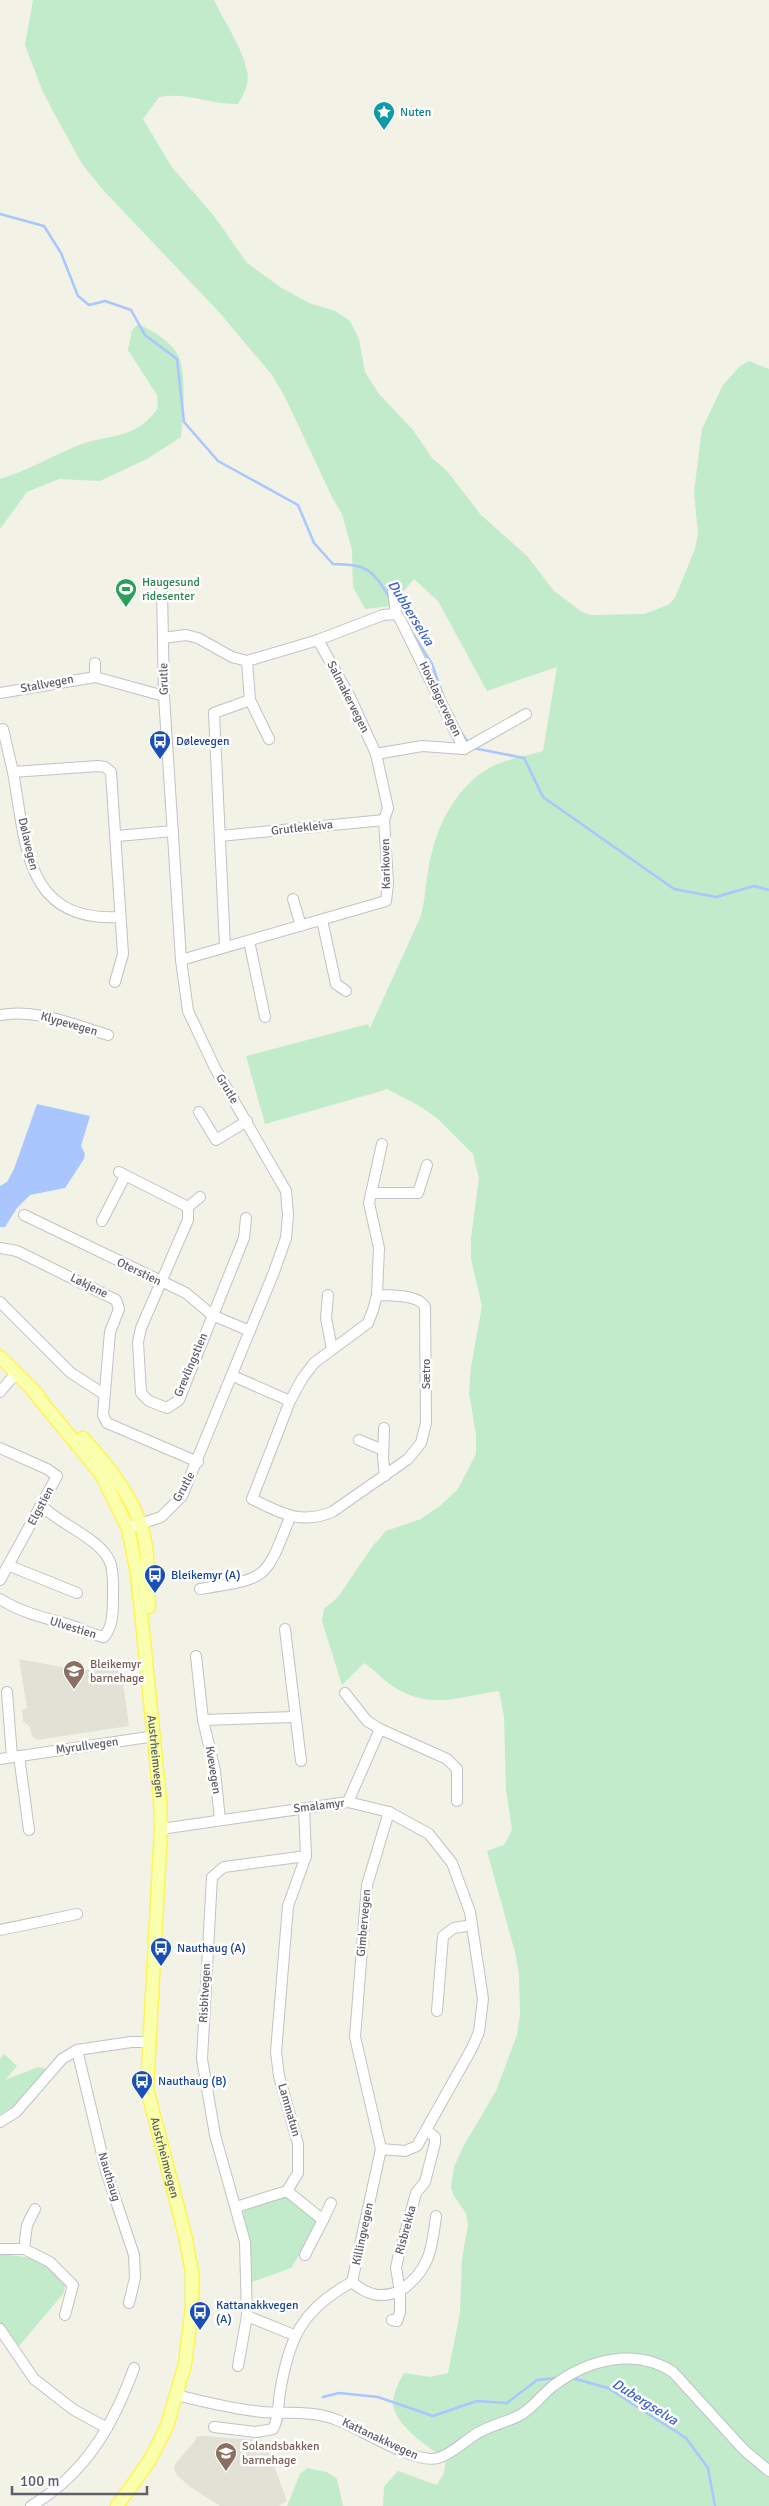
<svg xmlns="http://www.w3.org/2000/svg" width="769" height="2506" font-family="Signika,sans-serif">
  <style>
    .education { fill: #e2e1d5 }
    .green { fill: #c1ebca }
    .water { fill: #a9c6ff }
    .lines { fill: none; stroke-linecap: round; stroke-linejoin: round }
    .stream { stroke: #a9c6ff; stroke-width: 2.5 }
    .minor-casing { stroke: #c0c2c8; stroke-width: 12 }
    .major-casing { stroke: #fff552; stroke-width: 15 }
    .minor { stroke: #fff; stroke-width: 10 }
    .major { stroke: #faffae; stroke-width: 12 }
    .labels { text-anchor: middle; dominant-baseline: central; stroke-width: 5; stroke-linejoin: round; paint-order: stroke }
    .culture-label { font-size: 12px; fill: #0d838f; stroke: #fff; text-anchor: start }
    .leisure-label { font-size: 12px; fill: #27864d; stroke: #fff; text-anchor: start }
    .street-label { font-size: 12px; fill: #5e6068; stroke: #fff }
    .transit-label { font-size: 12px; fill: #164399; stroke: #fff; text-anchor: start }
    .education-label { font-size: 12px; fill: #785e54; stroke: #fff; text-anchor: start }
    .water-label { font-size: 14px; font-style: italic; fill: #3d64d1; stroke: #fff }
  </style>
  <rect width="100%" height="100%" fill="#f2f2e6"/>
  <g class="education">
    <path d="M19 1659 82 1671 120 1661 129 1726 37 1740 32 1736 30 1727 23 1721 22 1710 27 1708Z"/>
    <path d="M202 2436 259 2440 266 2444 287 2501 279 2506H220L189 2486 177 2475 174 2469 175 2464 195 2441 196 2437Z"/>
  </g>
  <g class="green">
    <path d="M33 0H214C224 22 242 46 247 71 250 83 244 94 238 104 211 105 187 92 159 97L143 119 171 166 214 216 247 263 280 287 309 303 335 311 350 321 359 339 365 372 379 394 413 430 432 458 447 471 481 515 527 556 554 591 582 612 591 615 644 614 668 605 675 598 695 549 698 533 694 492 702 429 723 385 740 366 749 361 769 369V2506H383L384 2487 398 2471 437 2485 444 2473 446 2458C430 2450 392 2423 393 2402 394 2391 399 2382 404 2373L430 2377 448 2373 460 2313 462 2259 468 2225 466 2213 454 2196 451 2188 454 2167 463 2147 496 2091 517 2035 520 2014 519 1974 515 1952 487 1851 504 1845 512 1830 506 1789 504 1716 499 1691C459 1696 432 1711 394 1687 384 1681 375 1670 364 1663L342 1685 322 1621 324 1609 338 1597 372 1547 386 1531 421 1519 441 1505 458 1489 476 1454V1435L469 1393 471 1367 482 1306 471 1259V1238L479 1178 473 1154 437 1118 418 1105 385 1088V1090L265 1124 246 1056 368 1024 370 1028 420 918C425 903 425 888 428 872 434 831 453 788 491 767 506 759 527 756 543 751L557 667 487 691 438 601 414 579 391 606 365 609 353 587 352 550 342 514 332 497 285 397 272 375 219 312 103 190 82 164 54 113 42 90 25 45Z"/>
    <path d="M138 324C152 330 170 341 178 355 187 373 183 416 181 437L147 459 100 481 59 479 27 492 0 529V479C26 471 49 458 74 447 106 433 135 442 158 408L157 395 128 350 132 330Z"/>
    <path d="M4 2054 17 2066 5 2080 38 2067 54 2070 29 2096 0 2115V2059Z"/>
    <path d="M288 2196 320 2221 291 2268 252 2282 243 2208Z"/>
    <path d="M0 2254 34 2258 48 2266 66 2283 63 2294 12 2354 0 2331Z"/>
    <path d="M307 2468 327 2472 337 2479 343 2506H287L300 2474Z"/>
  </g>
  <path class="water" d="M37 1104 90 1116 81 1146 85 1154 84 1159 65 1188 30 1195 17 1208 5 1227H0V1186L7 1182 14 1169Z"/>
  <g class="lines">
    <g class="stream">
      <path d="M0 214 44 226 61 253 78 296 89 305 105 301 131 310 145 335 177 359 184 422 218 461 298 505 314 543 333 564C368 565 371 568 390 598"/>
      <path d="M413 634 432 664 444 698"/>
      <path d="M461 732 469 744"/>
      <path d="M473 748 524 758 543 797 674 889 716 897 754 886 769 890"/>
      <path d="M572 2378 608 2388 686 2438 708 2468 715 2506"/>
      <path d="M323 2397 339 2393 378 2397 433 2416 477 2401 507 2403 537 2380 556 2378"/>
    </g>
    <g class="minor-casing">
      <g id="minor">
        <path d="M393 590 396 614"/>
        <path d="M163 638 186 635 198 638 232 657 247 661 318 640 383 615 396 614 400 619 464 749 526 714"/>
        <path d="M318 640 350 697 376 754 422 746 464 749"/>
        <path d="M247 661 250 700 269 739"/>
        <path d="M95 677V663"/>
        <path d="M0 693 95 677 164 696"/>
        <path d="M3 729 13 772"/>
        <path d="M117 836 173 831"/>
        <path d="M220 836 384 820"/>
        <path d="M293 899 301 926"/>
        <path d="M322 920 336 984 346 991"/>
        <path d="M249 941 265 1017"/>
        <path d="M225 947 214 713 250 700"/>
        <path d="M181 960 386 901 388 883 384 820 388 808 376 754"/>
        <path d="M115 982 123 954 111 772 105 767 98 766 13 772C26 843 24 923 120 917"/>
        <path d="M0 1015C36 1008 74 1025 108 1035"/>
        <path d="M199 1112 216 1140 247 1121"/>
        <path d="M119 1172 188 1207V1220L141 1328 138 1342 141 1393 149 1401 167 1408 179 1400 244 1238 246 1218"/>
        <path d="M371 1193H418L427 1165"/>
        <path d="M188 1207 200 1197"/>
        <path d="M24 1215 186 1293 212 1315 250 1331"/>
        <path d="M102 1221 125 1176"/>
        <path d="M0 1248 17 1251 116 1300 119 1309 110 1332 103 1415 107 1423 198 1462"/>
        <path d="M328 1295 326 1318 332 1349"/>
        <path d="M377 1295C390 1296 419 1294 425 1307L426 1423 421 1443 408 1459 332 1512C300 1525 281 1513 252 1499L290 1401 302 1379 314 1363 368 1323 373 1310 377 1295 379 1248 369 1203 382 1144"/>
        <path d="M0 1302 71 1373 104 1394"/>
        <path d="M233 1376 290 1401"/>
        <path d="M0 1392 16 1373"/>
        <path d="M384 1428 383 1458 385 1476"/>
        <path d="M359 1440 383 1450"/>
        <path d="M0 1448 47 1469 57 1476 0 1580"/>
        <path d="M134 1526 161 1517 182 1496 274 1272 286 1238 288 1215 286 1191 215 1068 188 1011 181 960 164 696 162 590"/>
        <path d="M10 1566 77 1593"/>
        <path d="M200 1589C268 1578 265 1581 290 1517"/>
        <path d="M0 1599C22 1613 46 1618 70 1625 82 1629 92 1635 104 1637 113 1627 113 1610 113 1597 113 1586 114 1572 110 1562 101 1539 61 1525 42 1506"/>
        <path d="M285 1629 301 1761"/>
        <path d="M196 1656 203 1720 215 1771 220 1820"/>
        <path d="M7 1692 12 1757"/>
        <path d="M345 1693 367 1721 380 1729"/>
        <path d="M203 1720 295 1717"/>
        <path d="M19 1756 29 1830"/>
        <path d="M0 1759 155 1736"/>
        <path d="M348 1802 380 1729 447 1759 457 1769V1801"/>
        <path d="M161 1829 348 1802 389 1812 429 1834 452 1863 470 1912 483 1999 479 2032 472 2048 417 2146 405 2151 381 2149"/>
        <path d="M0 1930 77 1914"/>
        <path d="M437 2011 443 1936 454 1928 472 1925"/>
        <path d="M77 2050 106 2171 134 2255 135 2278 129 2303"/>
        <path d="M0 2122 16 2112 62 2059 77 2050 131 2042H149"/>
        <path d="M426 2130 435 2137V2143L425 2182 416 2193 398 2258 396 2268 400 2291C429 2271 432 2250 436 2216"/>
        <path d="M287 2191 323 2220 305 2255"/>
        <path d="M236 2207 287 2191 298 2173V2144L279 2076 276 2052 288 1906 306 1856 304 1808"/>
        <path d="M323 2220 331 2203"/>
        <path d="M0 2249H24L50 2262 73 2285 65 2315"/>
        <path d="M24 2249 27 2225 35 2209"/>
        <path d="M352 2282C367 2295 381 2299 400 2291V2312L397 2321 392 2320"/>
        <path d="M247 2316 294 2335"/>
        <path d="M0 2329 34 2379 74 2410 107 2428"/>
        <path d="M238 2366 247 2316 245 2242 215 2135 202 2059 212 1877 224 1867 306 1856"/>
        <path d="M177 2395C204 2402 234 2409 262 2412 288 2414 312 2410 337 2420 361 2429 416 2465 438 2458 452 2454 462 2443 473 2436 488 2425 507 2423 522 2414 534 2406 542 2395 553 2386 587 2360 634 2347 673 2372L744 2450 769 2471"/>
        <path d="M214 2427 256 2432 273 2429C279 2419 278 2404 280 2392 289 2338 302 2309 352 2282L381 2149 355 2037 367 1885 389 1812"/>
        <path d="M31 2506C85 2474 113 2426 134 2368"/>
      </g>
    </g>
    <g class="major-casing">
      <g id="major">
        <path d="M0 1357 38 1395"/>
        <path id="s1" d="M33 1391 101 1474 128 1528 137 1573 160 1799 161 1829 147 2089 185 2235 192 2272V2307L185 2364 167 2426 150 2460 117 2506"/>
        <path d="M83 1438C106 1464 128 1490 140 1523 150 1549 147 1580 149 1607"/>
      </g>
    </g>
    <use href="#minor" class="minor"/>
    <use href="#major" class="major"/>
  </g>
  <defs>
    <g id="sight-pin" transform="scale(1.125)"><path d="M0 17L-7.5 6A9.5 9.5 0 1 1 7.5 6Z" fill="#0f9aa8" stroke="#fff"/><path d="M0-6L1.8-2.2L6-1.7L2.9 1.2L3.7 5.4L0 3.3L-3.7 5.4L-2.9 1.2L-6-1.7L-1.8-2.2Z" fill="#fff"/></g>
    <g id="stadium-pin" transform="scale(1.125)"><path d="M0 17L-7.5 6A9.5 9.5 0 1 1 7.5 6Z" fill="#2e9e5b" stroke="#fff"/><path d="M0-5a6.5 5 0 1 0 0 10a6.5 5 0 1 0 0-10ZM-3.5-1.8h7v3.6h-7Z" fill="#fff"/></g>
    <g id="bus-pin" transform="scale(1.125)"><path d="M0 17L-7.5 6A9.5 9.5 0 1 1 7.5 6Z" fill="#1a4fb4" stroke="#fff"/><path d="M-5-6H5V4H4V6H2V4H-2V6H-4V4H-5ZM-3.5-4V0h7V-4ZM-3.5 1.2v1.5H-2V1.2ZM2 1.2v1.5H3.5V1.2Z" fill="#fff"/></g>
    <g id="school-pin" transform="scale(1.125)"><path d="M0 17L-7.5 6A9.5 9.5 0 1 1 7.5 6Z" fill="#8d6e63" stroke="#fff"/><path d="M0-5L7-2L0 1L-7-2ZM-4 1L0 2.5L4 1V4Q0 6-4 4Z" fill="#fff"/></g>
  </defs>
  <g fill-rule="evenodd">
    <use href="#sight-pin" x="384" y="112"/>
    <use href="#stadium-pin" x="126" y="589"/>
    <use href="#bus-pin" x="160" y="741"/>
    <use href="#bus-pin" x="155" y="1575"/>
    <use href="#school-pin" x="74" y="1671"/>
    <use href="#bus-pin" x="161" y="1948"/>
    <use href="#bus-pin" x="142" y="2081"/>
    <use href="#bus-pin" x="200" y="2312"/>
    <use href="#school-pin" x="226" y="2453"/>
  </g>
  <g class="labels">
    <g class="culture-label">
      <text x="400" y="112">Nuten</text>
    </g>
    <g class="leisure-label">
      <text x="142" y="582">Haugesund<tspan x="142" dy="14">ridesenter</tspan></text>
    </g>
    <g class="street-label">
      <text transform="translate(164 679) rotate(-91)">Grutle</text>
      <text transform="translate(47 684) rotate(-11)">Stallvegen</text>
      <text transform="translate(348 697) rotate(63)">Salmakervegen</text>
      <text transform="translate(440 699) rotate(64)">Hovslagervegen</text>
      <text transform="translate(302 828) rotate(-6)">Grutlekleiva</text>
      <text transform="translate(28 844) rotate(77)">Dølavegen</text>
      <text transform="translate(386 864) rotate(-91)">Karikoven</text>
      <text transform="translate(69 1024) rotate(16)">Klypevegen</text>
      <text transform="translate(227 1089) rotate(59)">Grutle</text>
      <text transform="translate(139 1272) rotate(26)">Oterstien</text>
      <text transform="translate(89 1286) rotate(26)">Løkjene</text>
      <text transform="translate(191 1365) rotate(-67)">Grevlingstien</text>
      <text transform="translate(426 1374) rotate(-90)">Sætro</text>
      <text transform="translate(184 1487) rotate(-61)">Grutle</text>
      <text transform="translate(41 1506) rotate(-62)">Elgstien</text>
      <text transform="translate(73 1628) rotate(17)">Ulvestien</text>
      <text transform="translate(87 1746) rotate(-8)">Myrullvegen</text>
      <text stroke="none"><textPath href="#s1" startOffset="398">Austrheimvegen</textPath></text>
      <text transform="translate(213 1770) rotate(81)">Kvevegen</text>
      <text transform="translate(319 1806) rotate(-7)">Smalamyr</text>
      <text transform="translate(364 1923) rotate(-85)">Gimbervegen</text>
      <text transform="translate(205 1993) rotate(-87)">Risbitvegen</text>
      <text transform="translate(289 2110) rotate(74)">Lammatun</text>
      <text stroke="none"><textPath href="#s1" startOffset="802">Austrheimvegen</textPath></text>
      <text transform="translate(109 2177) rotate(73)">Nauthaug</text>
      <text transform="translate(406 2230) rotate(-75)">Risbrekka</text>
      <text transform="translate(363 2234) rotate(-78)">Killingvegen</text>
      <text transform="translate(380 2439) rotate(25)">Kattanakkvegen</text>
    </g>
    <g class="transit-label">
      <text x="176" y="741">Dølevegen</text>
      <text x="171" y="1575">Bleikemyr (A)</text>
      <text x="177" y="1948">Nauthaug (A)</text>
      <text x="158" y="2081">Nauthaug (B)</text>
      <text x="216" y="2305">Kattanakkvegen<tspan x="216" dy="14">(A)</tspan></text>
    </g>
    <g class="education-label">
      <text x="90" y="1664">Bleikemyr<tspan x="90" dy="14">barnehage</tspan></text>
      <text x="242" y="2446">Solandsbakken<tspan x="242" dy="14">barnehage</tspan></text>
    </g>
    <g class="water-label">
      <text transform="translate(411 613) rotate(58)">Dubberselva</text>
      <text transform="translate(645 2402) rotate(32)">Dubergselva</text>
    </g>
  </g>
  <path d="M12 2486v8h135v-8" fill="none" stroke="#5e6068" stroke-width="2.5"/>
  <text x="20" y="2486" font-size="15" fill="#5e6068" stroke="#ffffff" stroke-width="4" paint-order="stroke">100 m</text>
</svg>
